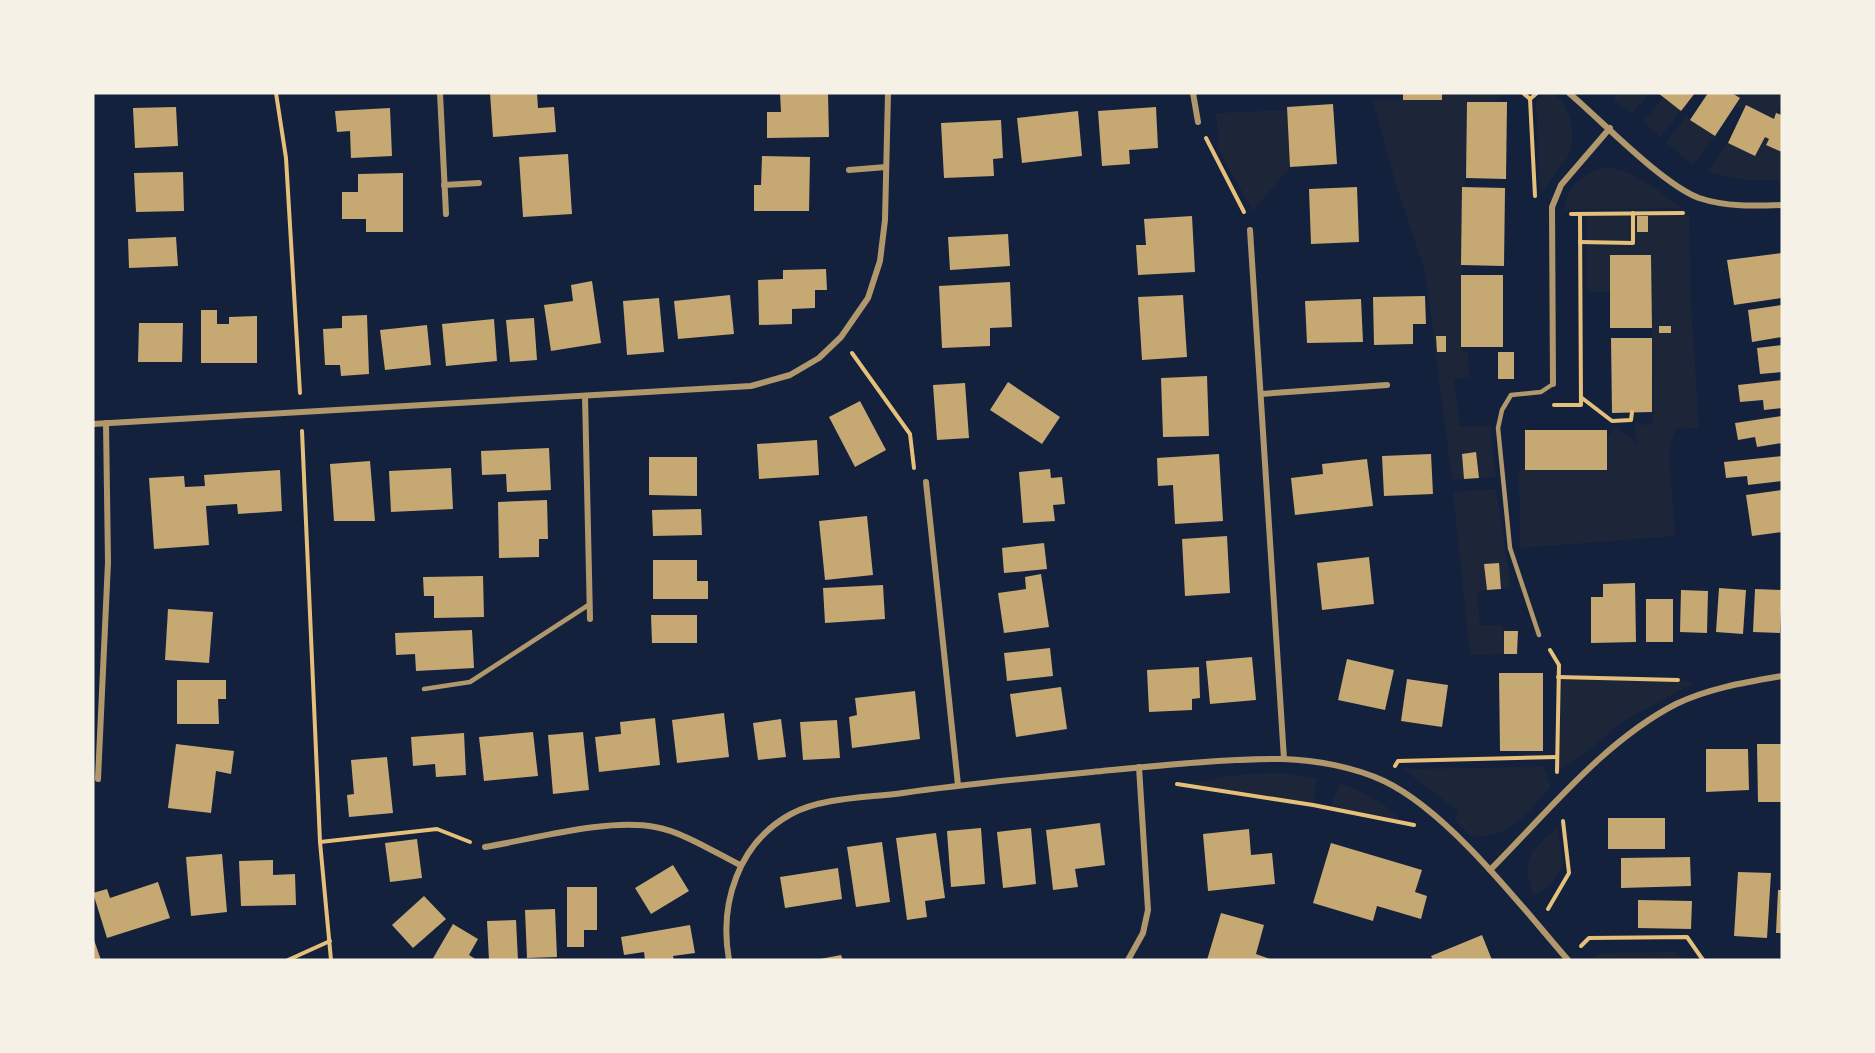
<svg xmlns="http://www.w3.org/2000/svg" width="1875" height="1053" font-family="'IBM Plex Sans',sans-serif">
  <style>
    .green { fill: #1d2539 }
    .building { fill: #c6a872 }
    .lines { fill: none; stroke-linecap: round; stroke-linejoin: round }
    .path { stroke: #e5c07b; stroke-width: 4 }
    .service { stroke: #b1986c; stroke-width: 4.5 }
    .minor { stroke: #b1986c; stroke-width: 6 }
  </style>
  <rect width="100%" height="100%" fill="#14213d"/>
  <g class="green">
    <path d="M1442 93H1503L1493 102H1467C1466 185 1461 268 1461 351L1468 352 1469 377 1454 379 1460 426H1490L1496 477 1452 480 1425 270 1396 185 1372 99 1441 100Z"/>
    <path d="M1545 93H1554C1571 108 1578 137 1567 158 1559 170 1549 179 1543 192L1540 189 1536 100Z"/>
    <path d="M1619 93H1649L1632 114 1613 99Z"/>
    <path d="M1732 93H1780L1782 102 1774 119 1746 105 1743 110 1735 105 1740 98Z"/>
    <path d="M1664 97 1681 111 1660 137 1643 122Z"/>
    <path d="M1287 110 1290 167 1253 211 1216 146 1219 145 1216 113Z"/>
    <path d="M1686 117 1715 136 1693 165 1666 142Z"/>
    <path d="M1765 137 1769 139 1766 145 1782 152V180H1745L1707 172 1728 143 1755 156Z"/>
    <path d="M1605 167C1636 170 1658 192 1683 208L1564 210C1570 183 1580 175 1605 167Z"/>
    <path d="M1586 216H1689L1691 304 1699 428 1675 429 1669 450 1675 536 1520 548 1519 470H1606L1607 438 1614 427 1637 443 1634 425 1653 424 1651 256H1610V292H1587Z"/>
    <path d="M1496 489 1511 587 1501 589 1499 563 1485 564 1487 590 1477 591 1480 625 1503 626 1504 654 1470 655 1453 492Z"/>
    <path d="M1558 677 1688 681 1692 684 1625 720 1584 754 1557 771Z"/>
    <path d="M1544 767 1551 787C1524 815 1514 837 1472 837L1455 820 1458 811 1403 769Z"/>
    <path d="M1264 773H1287L1317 779 1313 805 1178 786 1227 776Z"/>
    <path d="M1340 783C1365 793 1384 801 1402 822L1330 808Z"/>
    <path d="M1557 828C1565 867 1569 866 1540 894H1533C1521 858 1530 852 1557 828Z"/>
    <path d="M1668 952H1677L1684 960H1592L1600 953Z"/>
  </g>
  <g class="building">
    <path d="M490 93H537L538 108 554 107 556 132 493 137Z"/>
    <path d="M780 93H828L829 137 767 138V112H781Z"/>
    <rect x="1403" y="93" width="39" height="7"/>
    <path d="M1658 93H1695L1681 111Z"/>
    <path d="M1708 93H1732L1740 98 1715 136 1690 120Z"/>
    <path d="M1467 102H1507L1506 179 1466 178Z"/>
    <path d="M1333 104 1337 164 1290 167 1287 107Z"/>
    <path d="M1746 105 1774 119 1776 113 1782 115V152L1766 145 1769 139 1765 137 1755 156 1728 143Z"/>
    <path d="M176 107 178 146 135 148 133 108Z"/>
    <path d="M1156 107 1158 148 1129 150 1130 164 1102 166 1098 111Z"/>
    <path d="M390 108 392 156 351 158 350 131 337 132 335 111Z"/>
    <path d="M1078 111 1082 156 1022 163 1017 118Z"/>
    <path d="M1001 120 1003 158 993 159 994 176 944 178 941 123Z"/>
    <path d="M568 154 572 214 523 217 519 157Z"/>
    <path d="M762 156 810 157 809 211H754V185H761Z"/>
    <path d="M183 172 184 211 136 212 134 173Z"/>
    <path d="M403 173V232H366V219H342V192H358V174Z"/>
    <path d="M1357 187 1359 242 1311 244 1309 189Z"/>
    <path d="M1462 187 1505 188 1504 266 1461 265Z"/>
    <path d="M1192 216 1195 272 1138 275 1136 245H1146L1144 219Z"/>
    <rect x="1637" y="216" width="11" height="16"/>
    <path d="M1008 234 1010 266 950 270 948 237Z"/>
    <path d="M176 237 178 266 129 268 128 239Z"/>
    <path d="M1782 253V298L1734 305 1727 260Z"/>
    <path d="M1610 255H1651L1652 328H1610Z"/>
    <path d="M826 269 827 290H815V308L792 309V324L759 325 758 280 783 279V270Z"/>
    <rect x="1461" y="275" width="42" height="72"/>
    <path d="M592 281 601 343 551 351 544 305 573 301 571 285Z"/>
    <path d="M1010 282 1012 327 990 328V346L942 348 939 286Z"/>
    <path d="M730 295 734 334 678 339 674 301Z"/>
    <path d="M1183 295 1187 357 1142 360 1138 297Z"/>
    <path d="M1425 296 1426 324H1413V344L1374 345 1373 297Z"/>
    <path d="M659 298 664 352 627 355 623 301Z"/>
    <path d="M1361 299 1363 342 1307 343 1305 301Z"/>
    <path d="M1782 305V337L1752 342 1748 310Z"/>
    <path d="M201 310H217V324H229V317L257 316V363H201Z"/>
    <path d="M367 315 369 374 341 376 340 365H325L323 329 342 328V316Z"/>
    <path d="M534 318 537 360 510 362 506 320Z"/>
    <path d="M494 319 497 361 446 366 442 324Z"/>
    <path d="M139 323H183L182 362H138Z"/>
    <path d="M427 325 431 365 385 370 380 330Z"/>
    <rect x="1659" y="326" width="12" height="7"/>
    <path d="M1436 336H1446V352H1437Z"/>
    <path d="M1611 338H1652V412L1612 413Z"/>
    <path d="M1782 345V372L1760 374 1757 348Z"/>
    <rect x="1498" y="352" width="16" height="27"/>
    <path d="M1207 376 1209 436 1163 437 1161 378Z"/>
    <path d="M1782 380V408L1764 410 1763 400 1740 402 1738 385Z"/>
    <path d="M1008 382 1060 417 1042 444 990 410Z"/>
    <path d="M965 383 969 438 937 440 933 385Z"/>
    <path d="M860 401 886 450 855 467 829 417Z"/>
    <path d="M1782 416V443L1757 447 1755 437 1738 440 1735 423Z"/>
    <rect x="1525" y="430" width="82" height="40"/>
    <path d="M817 440 819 475 759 479 757 444Z"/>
    <path d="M549 448 551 490 507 492 506 474 482 475 481 451Z"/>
    <path d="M1476 452 1479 478 1464 479 1462 454Z"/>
    <path d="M1219 454 1223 521 1175 524 1173 485 1158 486 1157 458Z"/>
    <path d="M1431 454 1433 494 1384 496 1382 456Z"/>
    <path d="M1782 456V481L1748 485 1747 476 1726 478 1724 462Z"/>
    <path d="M649 457H697V496L649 495Z"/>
    <path d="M1367 459 1373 506 1295 515 1291 478 1323 474 1322 464Z"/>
    <path d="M370 461 375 521H334L330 464Z"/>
    <path d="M451 468 453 509 391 512 389 471Z"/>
    <path d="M1050 469 1051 478 1062 477 1065 504 1053 505 1055 521 1023 523 1019 472Z"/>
    <path d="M280 470 282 511 238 514 237 504 206 506 209 545 154 549 149 478 184 476 185 487 205 486 204 475Z"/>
    <path d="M1782 490V532L1752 536 1746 495Z"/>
    <path d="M547 500 548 539H539V557L499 558 498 502Z"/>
    <path d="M701 509 702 535 653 536 652 510Z"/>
    <path d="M867 516 873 575 825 580 819 521Z"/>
    <path d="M1227 536 1230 593 1185 596 1182 539Z"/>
    <path d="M1044 543 1047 569 1004 573 1002 548Z"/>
    <path d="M1369 557 1374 604 1322 610 1317 563Z"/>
    <path d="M653 560H697V581H708V599H653Z"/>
    <path d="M1499 563 1501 589 1487 590 1484 564Z"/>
    <path d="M1041 574 1049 627 1004 633 998 593 1026 589 1025 577Z"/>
    <path d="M483 576 484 617 434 618V596H424L423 577Z"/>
    <path d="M1635 583 1636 642 1591 643V597H1603V584Z"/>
    <path d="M883 585 885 619 825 623 823 588Z"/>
    <path d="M1719 588 1746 590 1743 634 1716 632Z"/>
    <path d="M1755 589 1782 590 1780 633 1753 632Z"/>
    <path d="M1681 590 1708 591 1707 633 1680 632Z"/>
    <rect x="1646" y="599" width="27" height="43"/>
    <path d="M168 609 213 612 209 663 165 660Z"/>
    <path d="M651 615H697V643H652Z"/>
    <path d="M472 630 474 668 416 671 415 654 396 655 395 633Z"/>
    <path d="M1504 631H1518L1517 654H1504Z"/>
    <path d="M1050 648 1053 676 1007 681 1004 653Z"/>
    <path d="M1252 657 1256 700 1210 704 1206 661Z"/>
    <path d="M1347 659 1394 670 1385 710 1338 700Z"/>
    <path d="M1199 667 1200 698 1192 699V710L1149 712 1147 670Z"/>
    <path d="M1499 673H1543V751H1500Z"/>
    <path d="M1407 679 1448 685 1442 727 1401 721Z"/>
    <path d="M177 680H226V699H218L219 724H177Z"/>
    <path d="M1061 687 1067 729 1016 737 1010 694Z"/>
    <path d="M915 691 920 739 852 748 849 717 857 715 855 698Z"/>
    <path d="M724 713 729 757 677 763 672 720Z"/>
    <path d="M655 718 660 765 599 772 595 737 621 734 620 722Z"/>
    <path d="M781 719 786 757 758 760 753 723Z"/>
    <path d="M837 720 840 758 803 760 800 722Z"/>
    <path d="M533 732 538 776 484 781 479 737Z"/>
    <path d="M583 732 589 790 553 794 548 735Z"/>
    <path d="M464 733 466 775 436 777 435 764 413 766 411 737Z"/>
    <path d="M176 744 234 751 231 774 216 771 211 813 168 808Z"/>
    <path d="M1757 744H1782V802H1758Z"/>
    <path d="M1706 749H1748L1749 790 1706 792Z"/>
    <path d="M387 757 393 813 349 817 347 795 354 794 351 760Z"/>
    <rect x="1608" y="818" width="57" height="31"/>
    <path d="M1100 823 1105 865 1075 869 1078 887 1053 890 1046 830Z"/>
    <path d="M981 828 985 884 951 887 947 831Z"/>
    <path d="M1031 828 1036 884 1003 888 997 832Z"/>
    <path d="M1249 829 1251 855 1272 853 1275 884 1208 891 1203 834Z"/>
    <path d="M936 833 945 898 925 901 927 917 907 920 896 838Z"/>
    <path d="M417 839 422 878 390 882 385 843Z"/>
    <path d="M882 842 890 902 856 907 847 847Z"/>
    <path d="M1331 843 1422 870 1415 892 1427 896 1421 919 1377 906 1373 921 1313 903Z"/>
    <path d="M222 854 227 912 191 916 186 857Z"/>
    <path d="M1690 857 1691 886 1621 888V858Z"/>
    <path d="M273 860V875L295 874 296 905 241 906 239 861Z"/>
    <path d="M673 865 689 891 651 914 635 888Z"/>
    <path d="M838 868 842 899 785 908 780 877Z"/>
    <path d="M1738 872 1771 873 1767 938 1734 936Z"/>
    <path d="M158 882 170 918 107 938 93 893 107 889 110 898Z"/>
    <path d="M567 887H597V930H584V947H567Z"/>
    <path d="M1778 890H1782V933H1776Z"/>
    <path d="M424 896 446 919 413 948 392 925Z"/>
    <path d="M1638 900 1692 901 1691 929 1638 928Z"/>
    <path d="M555 909 557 957 527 958 525 910Z"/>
    <path d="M1221 913 1264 925 1256 954 1273 960H1207Z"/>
    <path d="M516 920 518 960H489L487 921Z"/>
    <path d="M453 924 478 939 469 955 477 960H432Z"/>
    <path d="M690 925 695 953 673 956 674 960H645L644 952 624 955 621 937Z"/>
    <path d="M1482 935 1492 960H1433L1431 956Z"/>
    <path d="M93 937 101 960H93Z"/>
    <path d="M841 955 843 960H821L820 959Z"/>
  </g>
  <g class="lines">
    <g class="path">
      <path d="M276 93 286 158 300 393"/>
      <path d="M1523 93 1530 99 1535 196"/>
      <path d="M1530 99 1537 93"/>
      <path d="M1206 138 1244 212"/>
      <path d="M1571 214 1683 213"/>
      <path d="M1580 242 1633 243V213"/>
      <path d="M852 353 910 434 914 468"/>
      <path d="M1582 398 1612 421 1631 420 1632 412"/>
      <path d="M1554 405H1581L1580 214"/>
      <path d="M302 431 320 842 331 960"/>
      <path d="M1550 650 1559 665 1557 772"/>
      <path d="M1558 677 1678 680"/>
      <path d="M1395 766 1398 761 1557 757"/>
      <path d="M1177 784 1313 805 1414 825"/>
      <path d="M320 842 437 829 470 842"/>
      <path d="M1548 909 1569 873 1563 821"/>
      <path d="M1581 946 1589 938 1687 937 1703 960"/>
      <path d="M288 960 330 941"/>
    </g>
    <g class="service">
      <path d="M1539 635 1510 548 1498 428 1502 410 1511 395 1541 392 1553 384"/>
      <path d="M424 689 470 682 590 604"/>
    </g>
    <g class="minor">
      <path d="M440 93 446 214"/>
      <path d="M1193 93 1198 122"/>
      <path d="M1569 93C1602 121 1662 184 1699 198 1726 207 1754 206 1782 205"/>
      <path d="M849 170 886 167"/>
      <path d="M444 185 479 183"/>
      <path d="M1250 230 1284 759"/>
      <path d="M1553 384 1552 207 1561 185 1610 128"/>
      <path d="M1261 394 1387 385"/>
      <path d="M585 396 590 619"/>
      <path d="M93 424 751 386 790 375 819 358 841 337 868 298 880 261 885 220 888 93"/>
      <path d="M926 482 958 785"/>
      <path d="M98 779 108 562 106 423"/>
      <path d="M485 847C534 839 608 818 655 827 681 831 716 853 740 865"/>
      <path d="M1490 870C1547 813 1604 741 1676 704 1709 688 1747 682 1782 676"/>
      <path d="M729 960C719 904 738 843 791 814 823 797 867 798 903 793 966 784 1029 778 1092 772 1155 766 1220 759 1283 759 1316 760 1354 767 1384 781 1449 812 1520 905 1568 960"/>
      <path d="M1128 960 1143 933 1148 910 1139 767"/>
    </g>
  </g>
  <rect width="1875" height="1053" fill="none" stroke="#f6f1e7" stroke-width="189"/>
</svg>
